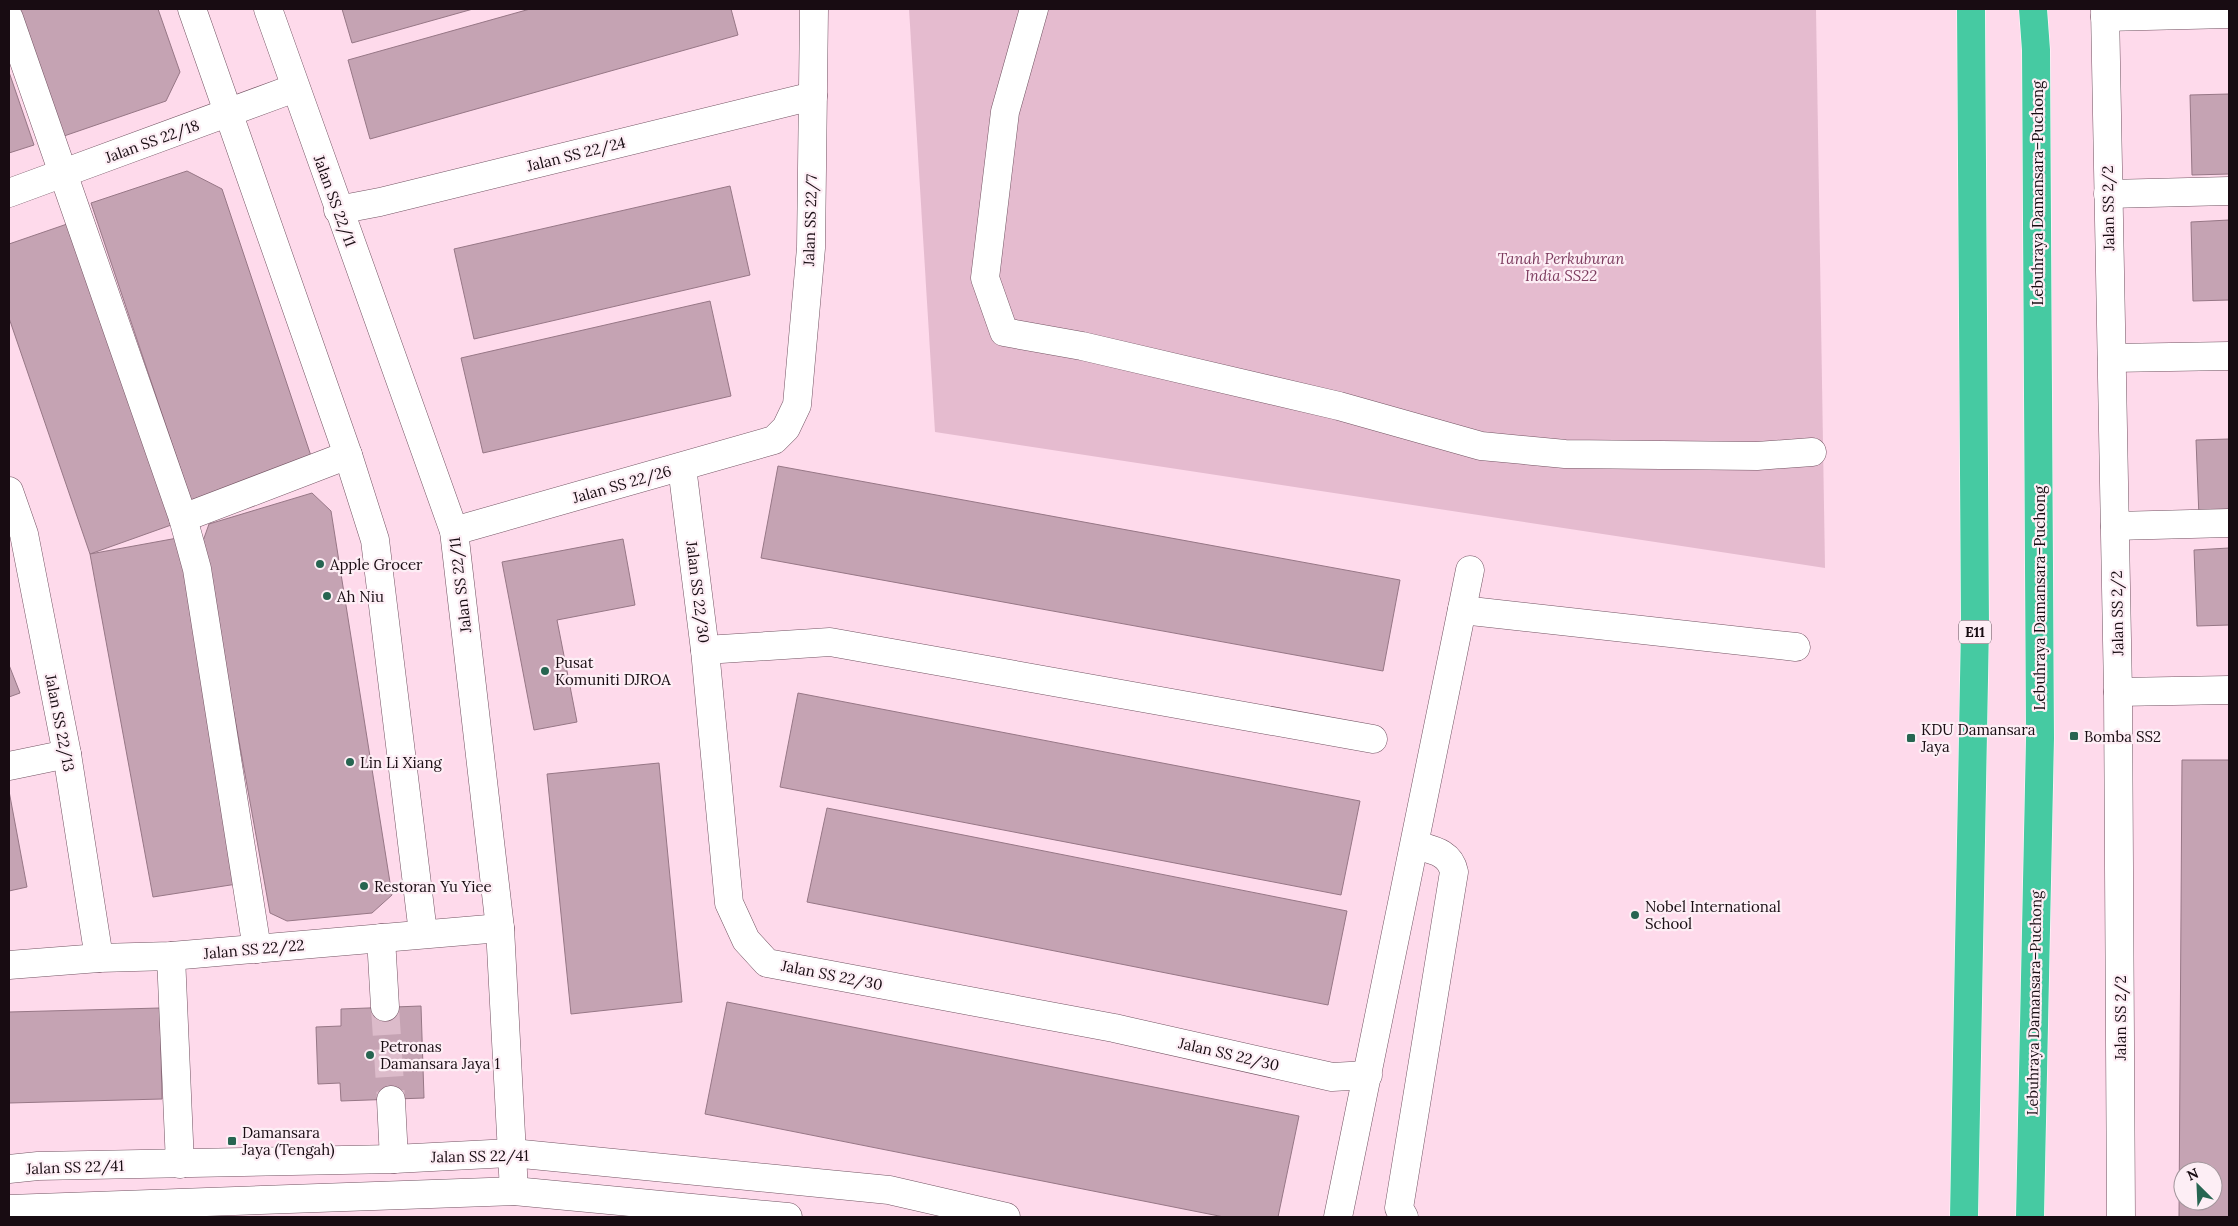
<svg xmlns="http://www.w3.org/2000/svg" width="2238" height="1226" font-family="Lora,serif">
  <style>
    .green { fill: #e5bbcf }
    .building { fill: #c5a3b3; stroke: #977786; fill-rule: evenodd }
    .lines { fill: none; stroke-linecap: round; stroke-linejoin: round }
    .minor-tunnel { stroke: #dcbbca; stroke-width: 28; stroke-dasharray: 28 14; stroke-linecap: butt }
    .minor-casing { stroke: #735463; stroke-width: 29 }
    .highway-casing { stroke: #fff; stroke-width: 29 }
    .minor { stroke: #fff; stroke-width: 28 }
    .highway { stroke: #46caa2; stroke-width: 28 }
    .poi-dot { fill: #276551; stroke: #fdeef5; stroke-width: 2 }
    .labels { text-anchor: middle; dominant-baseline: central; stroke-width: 4.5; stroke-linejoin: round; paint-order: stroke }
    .shield { fill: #fdeef5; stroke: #5d5056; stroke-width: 1 }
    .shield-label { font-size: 14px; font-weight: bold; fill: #180c12 }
    .street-label { font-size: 15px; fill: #180c12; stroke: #fdeef5 }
    .park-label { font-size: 15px; font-style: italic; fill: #7d3c5f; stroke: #fdeef5 }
    .poi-label { font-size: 15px; fill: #180c12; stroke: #fdeef5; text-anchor: start }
  </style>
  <rect width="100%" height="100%" fill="#fedaeb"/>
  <path class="green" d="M909 9H1816L1825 568 935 432Z"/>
  <g class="building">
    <path d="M20 9H158L180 72 166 101 64 136Z"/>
    <path d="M342 9H473L352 43Z"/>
    <path d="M530 9H731L738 35 370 139 348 60Z"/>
    <path d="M9 72 34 145 9 153Z"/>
    <path d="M2229 94V174L2192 175 2190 95Z"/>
    <path d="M187 171 222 189 312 459 191 500 91 203Z"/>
    <path d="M730 186 750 275 474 339 454 249Z"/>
    <path d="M2229 220V300L2193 301 2191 222Z"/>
    <path d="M70 223 174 524 90 554 9 318V244Z"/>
    <path d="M710 301 731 396 483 453 461 358Z"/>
    <path d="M2229 439V515L2199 517 2196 440Z"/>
    <path d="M778 466 1400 580 1383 671 761 558Z"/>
    <path d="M312 493 331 511 392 895 372 913 287 921 270 913 203 541 209 524Z"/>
    <path d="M183 537 237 884 153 897 90 554Z"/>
    <path d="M623 539 635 605 557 620 577 722 534 730 502 562Z"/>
    <path d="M2229 548V625L2197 626 2194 550Z"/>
    <path d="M9 665 20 693 9 697Z"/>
    <path d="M798 693 1360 801 1341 895 780 787Z"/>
    <path d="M2182 760H2229V1217H2179ZM2183 1171H2213V1201H2183Z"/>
    <path d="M659 763 682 1002 571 1014 547 774Z"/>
    <path d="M9 791 27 887 9 891Z"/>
    <path d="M827 808 1347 911 1328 1005 807 902Z"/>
    <path d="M727 1002 1299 1116 1278 1217H1224L705 1114Z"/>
    <path d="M421 1006 424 1098 341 1101 340 1083 318 1084 316 1027 341 1026V1009Z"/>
    <path d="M160 1008 162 1099 9 1103V1012Z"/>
  </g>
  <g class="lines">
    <path class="minor-tunnel" d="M385 1007 391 1100"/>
    <g class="minor-casing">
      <g id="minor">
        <path d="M192 9 348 455 375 540 423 933"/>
        <path d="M268 9 454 531 500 928 514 1191"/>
        <path d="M1034 9 1005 112 985 278 1004 332 1082 346 1339 406 1481 446 1565 454 1757 456 1812 452"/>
        <path d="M2105 9 2118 692 2121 1217"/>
        <path d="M2105 17 2229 14"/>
        <path d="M9 18 183 518 197 569 257 949"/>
        <path d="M9 193 295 88"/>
        <path d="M2108 194 2229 191"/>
        <path d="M338 210 380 202 813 96"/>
        <path d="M2112 358 2229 356"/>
        <path d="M682 467 705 650 729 903 746 940 767 963 1114 1028 1332 1077 1368 1075"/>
        <path d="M9 491 24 534 67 754 99 958"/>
        <path d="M183 518 348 455"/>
        <path d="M2115 526 2229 523"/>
        <path d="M454 531 774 440 786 428 797 405 811 248 814 9"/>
        <path d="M1462 610 1796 647"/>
        <path d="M705 650 830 642 1373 739"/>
        <path d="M2118 692 2229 690"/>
        <path d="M9 766 67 754"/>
        <path d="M381 938 385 1007"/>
        <path d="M171 956 180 1164"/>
        <path d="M9 965 99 958 171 956 500 928"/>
        <path d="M391 1100 394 1159"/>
        <path d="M9 1169 38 1166 394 1159 512 1153 889 1190 1006 1217"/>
        <path d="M9 1209 514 1191 788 1217"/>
        <path d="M1338 1217 1470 570"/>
        <path d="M1404 1217 1399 1208 1454 872C1450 852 1432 850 1415 845"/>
      </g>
    </g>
    <g class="highway-casing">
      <g id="highway">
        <path d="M1964 1217 1975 626 1971 9"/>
        <path d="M2030 1217 2040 738 2036 50 2033 9"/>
      </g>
    </g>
    <use href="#minor" class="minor"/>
    <use href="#highway" class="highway"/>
  </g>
  <g class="poi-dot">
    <circle cx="320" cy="564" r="5"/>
    <circle cx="327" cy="596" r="5"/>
    <circle cx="545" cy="671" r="5"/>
    <rect x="2069" y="731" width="10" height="10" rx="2.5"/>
    <rect x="1906" y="733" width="10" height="10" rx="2.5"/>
    <circle cx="350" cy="762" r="5"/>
    <circle cx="364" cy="886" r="5"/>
    <circle cx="1635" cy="915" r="5"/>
    <circle cx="370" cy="1055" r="5"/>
    <rect x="227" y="1136" width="10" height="10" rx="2.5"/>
  </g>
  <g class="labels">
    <rect class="shield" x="1959" y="620.5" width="32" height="23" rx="4"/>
    <g class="shield-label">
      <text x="1975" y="632">E11</text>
    </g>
    <g class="street-label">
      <text transform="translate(152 141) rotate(-20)">Jalan SS 22/18</text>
      <text transform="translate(576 154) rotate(-14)">Jalan SS 22/24</text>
      <text transform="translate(2037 193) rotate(-90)">Lebuhraya Damansara–Puchong</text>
      <text transform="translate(335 201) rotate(70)">Jalan SS 22/11</text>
      <text transform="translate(2108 208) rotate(-91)">Jalan SS 2/2</text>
      <text transform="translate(810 220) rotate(-88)">Jalan SS 22/7</text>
      <text transform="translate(622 484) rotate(-16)">Jalan SS 22/26</text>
      <text transform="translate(460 585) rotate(-97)">Jalan SS 22/11</text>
      <text transform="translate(698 592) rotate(83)">Jalan SS 22/30</text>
      <text transform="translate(2039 598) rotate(-90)">Lebuhraya Damansara–Puchong</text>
      <text transform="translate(2117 613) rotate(-91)">Jalan SS 2/2</text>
      <text transform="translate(60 723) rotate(79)">Jalan SS 22/13</text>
      <text transform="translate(254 949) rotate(-5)">Jalan SS 22/22</text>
      <text transform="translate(832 975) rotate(11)">Jalan SS 22/30</text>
      <text transform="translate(2034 1003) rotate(-89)">Lebuhraya Damansara–Puchong</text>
      <text transform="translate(2120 1018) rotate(-90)">Jalan SS 2/2</text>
      <text transform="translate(1229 1054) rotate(13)">Jalan SS 22/30</text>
      <text transform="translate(480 1156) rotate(-1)">Jalan SS 22/41</text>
      <text transform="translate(75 1167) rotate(-2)">Jalan SS 22/41</text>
    </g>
    <g class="park-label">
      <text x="1561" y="258">Tanah Perkuburan<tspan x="1561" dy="17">India SS22</tspan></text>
    </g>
    <g class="poi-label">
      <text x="330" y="564">Apple Grocer</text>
      <text x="337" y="596">Ah Niu</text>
      <text x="555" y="662">Pusat<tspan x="555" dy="17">Komuniti DJROA</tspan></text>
      <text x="1921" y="729">KDU Damansara<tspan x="1921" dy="17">Jaya</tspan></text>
      <text x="2084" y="736">Bomba SS2</text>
      <text x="360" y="762">Lin Li Xiang</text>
      <text x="374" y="886">Restoran Yu Yiee</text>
      <text x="1645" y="906">Nobel International<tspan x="1645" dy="17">School</tspan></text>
      <text x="380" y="1046">Petronas<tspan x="380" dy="17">Damansara Jaya 1</tspan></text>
      <text x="242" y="1132">Damansara<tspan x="242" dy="17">Jaya (Tengah)</tspan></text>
    </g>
  </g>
  <rect width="2238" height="1226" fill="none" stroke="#180c12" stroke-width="20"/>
  <g transform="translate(2198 1186) rotate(336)"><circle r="24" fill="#fdeef5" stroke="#a1949a"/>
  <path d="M0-4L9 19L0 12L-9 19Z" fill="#276551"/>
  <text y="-8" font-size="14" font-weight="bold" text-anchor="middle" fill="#180c12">N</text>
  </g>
</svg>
